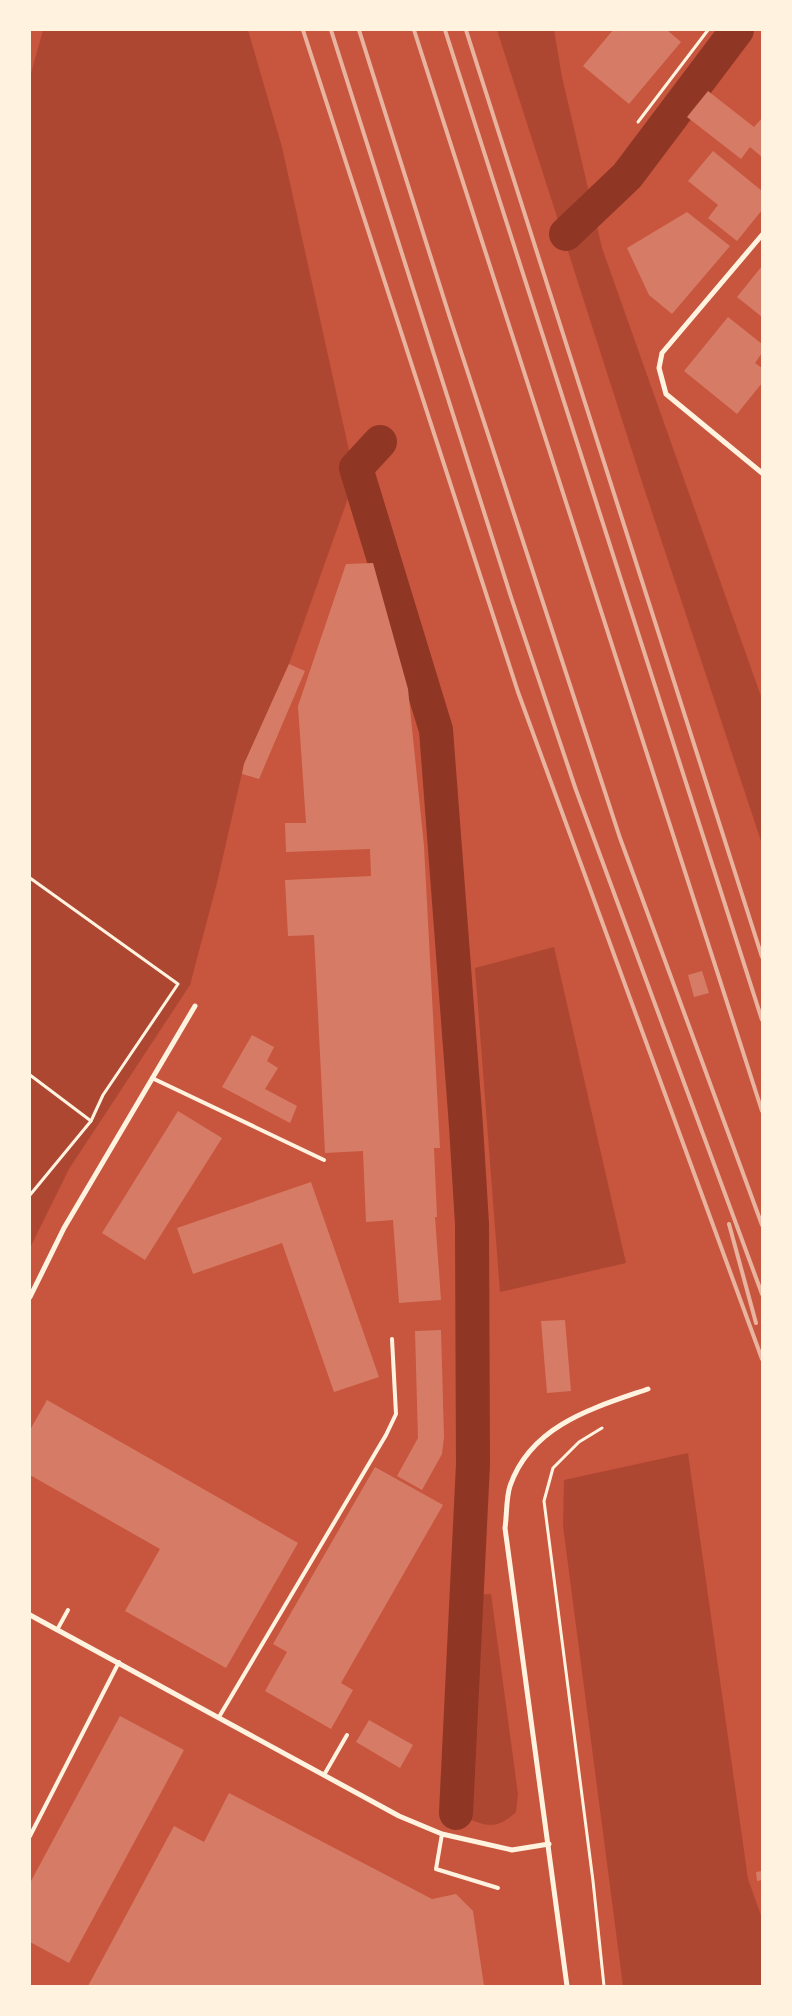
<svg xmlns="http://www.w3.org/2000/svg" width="792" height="2016" font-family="Cabin,sans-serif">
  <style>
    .green { fill: #ae4732 }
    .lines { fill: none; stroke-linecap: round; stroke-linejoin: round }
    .canal { stroke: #8f3625; stroke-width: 34 }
    .building { fill: #d67c66 }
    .path { stroke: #fff3e0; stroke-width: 3 }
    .service { stroke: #fff3e0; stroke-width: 4 }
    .minor { stroke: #fff3e0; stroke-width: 5 }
    .rail { stroke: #e9b49f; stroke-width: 4 }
  </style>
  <rect width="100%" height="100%" fill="#c8553d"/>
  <g class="green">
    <path d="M43 30H248L282 147 354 473 347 501 289 664 244 764 217 883 190 985 69 1169 30 1248V77Z"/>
    <path d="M497 30H554L562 77 602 248 762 699V844L643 485Z"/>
    <path d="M554 947 626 1263 500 1292 475 968Z"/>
    <path d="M688 1453 748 1879 762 1918V1986H623L563 1526 564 1480Z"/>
    <path d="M491 1594 518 1794 516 1812C495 1831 488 1826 463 1817L473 1595Z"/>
  </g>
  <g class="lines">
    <g class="canal">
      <path d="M566 234 627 176 737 30"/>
      <path d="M380 442 356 468 436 730 466 1126 472 1224 473 1464 456 1813"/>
    </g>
  </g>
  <g class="building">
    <path d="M613 30H667L681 42 629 104 583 66Z"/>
    <path d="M708 91 754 127 762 118V157L750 147 741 159 687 117Z"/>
    <path d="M713 151 762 191V210L737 241 708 218 718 205 688 181Z"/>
    <path d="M687 212 730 246 672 314 649 295 627 248Z"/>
    <path d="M762 266V317L737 297Z"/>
    <path d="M728 317 762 344V353L755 363 762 368V383L737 414 684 371Z"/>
    <path d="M373 563 408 689 424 846 440 1148H434L437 1217H435L441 1300 399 1303 393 1220 366 1222 363 1151 325 1153 314 935 288 936 285 880 371 876 370 849 286 852 285 823H306L298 706 346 564Z"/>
    <path d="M289 664 305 671 259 779 242 774 244 764Z"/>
    <path d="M702 971 709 993 694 997 688 975Z"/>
    <path d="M252 1035 274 1047 267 1061 278 1068 265 1089 297 1106 290 1123 222 1087Z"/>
    <path d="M178 1111 222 1138 145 1260 102 1233Z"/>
    <path d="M311 1182 379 1377 334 1392 282 1243 193 1274 177 1228Z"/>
    <path d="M565 1320 571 1391 547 1393 541 1321Z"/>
    <path d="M441 1330 444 1437 442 1454 422 1490 397 1476 418 1438 415 1331Z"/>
    <path d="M47 1400 298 1543 226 1668 125 1611 160 1549 30 1475V1430Z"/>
    <path d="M375 1467 443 1505 341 1683 353 1690 331 1729 265 1691 287 1652 273 1644Z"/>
    <path d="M120 1716 184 1750 69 1963 30 1942V1883Z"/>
    <path d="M369 1720 413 1745 400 1768 356 1742Z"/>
    <path d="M229 1793 432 1899 456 1894 473 1911 484 1986H88L174 1826 204 1842Z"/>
    <path d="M762 1871V1880L757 1881 756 1872Z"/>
  </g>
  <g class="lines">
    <g class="path">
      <path d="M638 122 708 30"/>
      <path d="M30 878 178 984 103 1095 91 1121 30 1195"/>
      <path d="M30 1075 91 1121"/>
      <path d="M602 1428 579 1442 553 1468 544 1501 593 1881 604 1986"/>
    </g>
    <g class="service">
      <path d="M152 1078 324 1160"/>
      <path d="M57 1630 68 1610"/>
      <path d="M219 1717 386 1435 396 1414 392 1339"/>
      <path d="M324 1775 347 1735"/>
      <path d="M442 1834 436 1869 498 1888"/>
      <path d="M30 1836 119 1662"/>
    </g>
    <g class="minor">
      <path d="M762 235 662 353 659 368 666 394 762 473"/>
      <path d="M30 1297 64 1228 195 1006"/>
      <path d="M30 1615 399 1816 442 1834 512 1850 549 1844"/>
      <path d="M567 1986 505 1528C507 1515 506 1498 510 1486 531 1425 593 1408 648 1389"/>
    </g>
    <g class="rail">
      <path d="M303 30 518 692 762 1359"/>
      <path d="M331 30 511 597 576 790 762 1294"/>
      <path d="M359 30 450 318 620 838 762 1225"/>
      <path d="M414 30 762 1111"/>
      <path d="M445 30 762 1020"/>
      <path d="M466 30 762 957"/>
      <path d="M729 1224 756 1323"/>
    </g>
  </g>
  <rect width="792" height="2016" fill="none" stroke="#fff3e0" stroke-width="62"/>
</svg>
